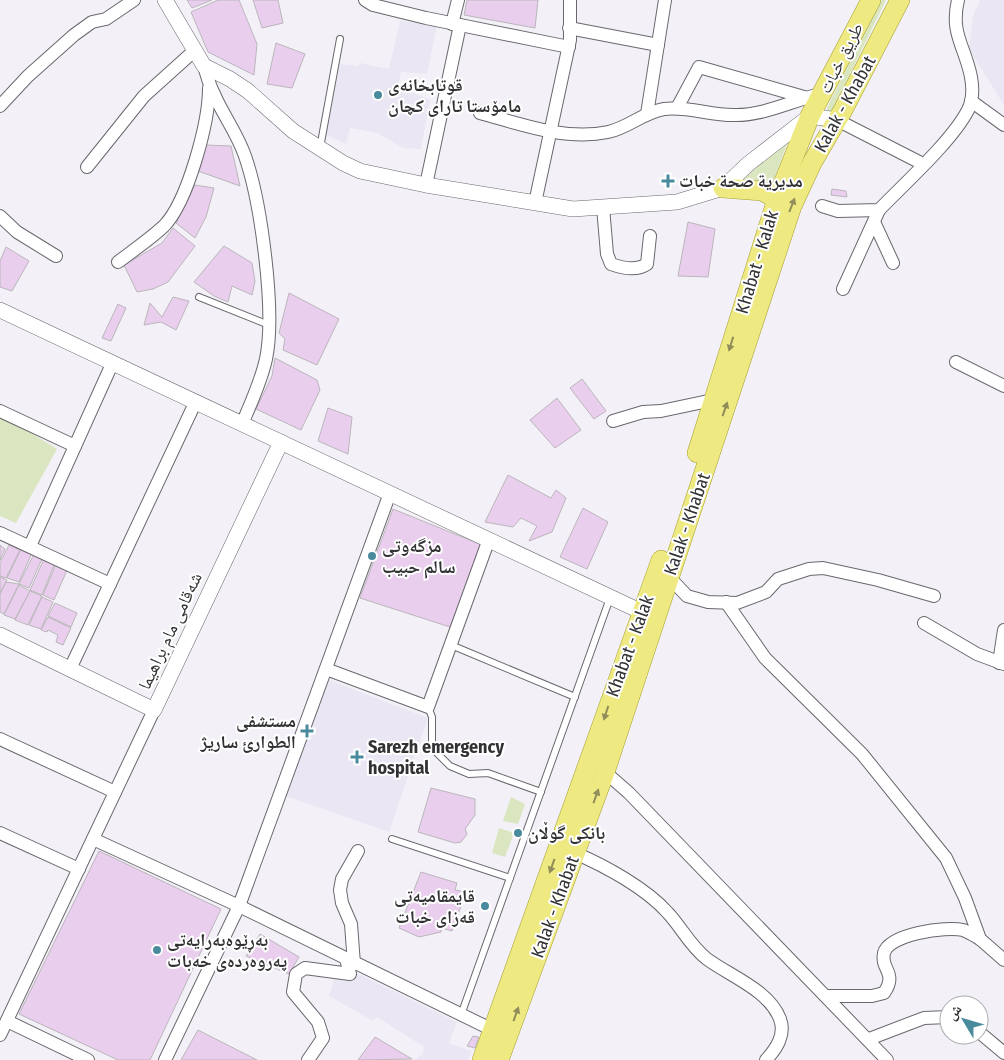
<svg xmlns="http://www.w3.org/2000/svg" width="1004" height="1060" font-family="'Fira Sans Condensed','Noto Naskh Arabic',sans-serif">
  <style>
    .built { fill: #eae6f4 }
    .green { fill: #dae6bf }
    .building { fill: #eaceee; stroke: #bab6bb }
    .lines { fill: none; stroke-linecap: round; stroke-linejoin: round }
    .service-casing { stroke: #69686d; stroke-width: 8 }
    .minor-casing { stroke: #69686d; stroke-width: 14 }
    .tertiary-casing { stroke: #69686d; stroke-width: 16 }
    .primary-casing { stroke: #a59f2f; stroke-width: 20 }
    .service { stroke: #fff; stroke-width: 6 }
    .minor { stroke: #fff; stroke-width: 12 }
    .tertiary { stroke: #fff; stroke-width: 15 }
    .primary { stroke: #eee981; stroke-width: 19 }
    .oneway { fill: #908d5a }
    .poi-dot { fill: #498b9c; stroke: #fff; stroke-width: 2 }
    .labels { text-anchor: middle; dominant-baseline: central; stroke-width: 4; stroke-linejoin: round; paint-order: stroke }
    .street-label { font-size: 18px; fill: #323134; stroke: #fff }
    .poi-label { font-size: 18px; font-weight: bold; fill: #323134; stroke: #fff; text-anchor: start }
  </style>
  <rect width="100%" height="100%" fill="#f3f1f7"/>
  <g class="built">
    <path d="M980 0H1004V105L969 49 973 16Z"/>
    <path d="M400 21 437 25 427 74 401 72 398 86 430 100 421 149 403 148 377 133 350 128 346 144 326 135 340 64 358 66 360 63 389 69Z"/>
    <path d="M329 680 428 718 389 832 283 795Z"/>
    <path d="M338 964 457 1022 449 1043 471 1051 468 1060H414L423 1054 424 1047 377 1017 373 1021 329 996Z"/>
  </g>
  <g class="green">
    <path d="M880 0H886L832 111 829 112 827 108Z"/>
    <path d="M784 141 787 144 771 187 762 182 744 179Z"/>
    <path d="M0 414 57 449 16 523 0 516Z"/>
    <path d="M511 797 525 804 518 824 503 821Z"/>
    <path d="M499 828 514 833 505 857 492 853Z"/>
  </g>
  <g class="building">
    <path d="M187 0H212L192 8Z"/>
    <path d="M218 0H239L257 44 254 75 208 52 191 12Z"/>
    <path d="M253 0H278L283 23 262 28Z"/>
    <path d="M467 0H538L535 28 464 15Z"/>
    <path d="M276 43 305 54 292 88 267 84Z"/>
    <path d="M206 145 231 146 240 186 198 171Z"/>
    <path d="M195 185 214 188 206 217 195 238 176 223Z"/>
    <path d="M832 189 846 191 847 197 831 195Z"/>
    <path d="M688 222 715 229 708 277 678 276Z"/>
    <path d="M173 228 195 246 168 282 153 289 137 292 124 265 162 243Z"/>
    <path d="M224 246 252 263 255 281 252 295 232 286 228 302 214 296 194 282Z"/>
    <path d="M6 247 29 261 12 291 0 287V261Z"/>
    <path d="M289 293 339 319 317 365 283 350 285 339 279 333Z"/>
    <path d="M173 297 189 301 176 330 161 322 144 325 150 303 162 317Z"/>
    <path d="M118 304 126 308 111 341 102 338Z"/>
    <path d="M275 358 317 380 320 390 301 430 256 409 272 376Z"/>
    <path d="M582 379 606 411 594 419 570 388Z"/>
    <path d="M557 398 581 430 555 448 530 420Z"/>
    <path d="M328 408 352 417 348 454 318 441Z"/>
    <path d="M508 475 551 498 556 490 566 498 552 532 529 541 537 526 521 518 513 527 485 522Z"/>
    <path d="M583 508 608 522 587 569 560 557Z"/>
    <path d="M393 509 482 545 450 627 360 598Z"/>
    <path d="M0 545 5 549 0 560Z"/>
    <path d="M9 545 20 550 6 578 0 576V563Z"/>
    <path d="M21 549 32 553 19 582 7 578Z"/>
    <path d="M34 554 42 559 29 588 19 584Z"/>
    <path d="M44 559 54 565 42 595 30 590Z"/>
    <path d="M56 564 68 568 54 600 43 595Z"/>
    <path d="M0 577 7 580 0 593Z"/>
    <path d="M6 582 19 584 4 614 0 612V594Z"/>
    <path d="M19 585 30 591 15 619 4 615Z"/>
    <path d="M30 591 42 596 28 625 15 620Z"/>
    <path d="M42 597 53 602 41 629 29 625Z"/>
    <path d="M55 603 77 613 71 627 48 616Z"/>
    <path d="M48 617 71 628 63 645 56 642 58 635 48 630 47 632 41 630Z"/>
    <path d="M431 788 475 799V815L465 829 467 834 461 842 455 843 418 832Z"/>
    <path d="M99 851 221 909 150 1060H118L19 1014Z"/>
    <path d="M421 872 457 883 455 890 466 892 452 931 442 928 441 932 419 937 399 928Z"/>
    <path d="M260 934 299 957 289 974 246 956Z"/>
    <path d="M198 1030 257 1060H181Z"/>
    <path d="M473 1036 479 1037 475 1048 467 1046Z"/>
    <path d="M375 1037 412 1059 358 1060Z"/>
  </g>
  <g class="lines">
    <g class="service-casing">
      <g id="service">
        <path d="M320 148 340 39"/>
        <path d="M199 297 269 325"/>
        <path d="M451 645 575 697"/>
        <path d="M428 707 432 717V748L450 766 469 774 488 773 541 792"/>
        <path d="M392 839 510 878"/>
        <path d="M461 1015 610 598"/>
      </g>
    </g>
    <g class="minor-casing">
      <g id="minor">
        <path d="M365 0 373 5 426 18 569 47"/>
        <path d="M452 24 458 0"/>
        <path d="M569 28 658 45"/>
        <path d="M204 66C207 75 209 85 214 94 223 115 237 133 245 156 261 202 276 312 266 359 261 382 251 403 242 424"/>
        <path d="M971 101 1004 125"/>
        <path d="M0 106 28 76 74 35 92 22 106 19 134 0"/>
        <path d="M677 108 699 67 804 97"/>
        <path d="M480 113C520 124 566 141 608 132 628 128 644 112 664 109 688 106 712 116 736 115 767 115 795 99 825 93"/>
        <path d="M647 114 665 0"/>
        <path d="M837 120 923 164"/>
        <path d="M87 167 144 96 194 51"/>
        <path d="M426 185 460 25"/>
        <path d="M535 203 570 40V0"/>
        <path d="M822 206 838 211 879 210C905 183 952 141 968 110 973 100 973 88 971 77 965 46 950 34 958 0"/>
        <path d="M603 207 607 254 611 264C622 268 637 271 647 264L650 236"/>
        <path d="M0 216 17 232 56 256"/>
        <path d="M875 224 893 263"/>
        <path d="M118 262C134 250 150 239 164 226 188 201 209 122 209 88"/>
        <path d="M843 289 879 210"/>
        <path d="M956 362 1004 386"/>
        <path d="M0 411 75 446"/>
        <path d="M613 421 643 412 661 411 713 400"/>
        <path d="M0 533 110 584"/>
        <path d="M30 546 112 364"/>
        <path d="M669 577 687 596 708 602 737 603 766 592 778 579 809 569 823 568 878 580 934 596"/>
        <path d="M726 602 765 658 862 754 946 858 965 898 980 939 1004 960"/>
        <path d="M924 623 977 654 1004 664"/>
        <path d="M999 663 1004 630"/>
        <path d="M70 669 196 401"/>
        <path d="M326 669 428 707 489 539"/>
        <path d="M0 739 115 792"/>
        <path d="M605 772 629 793 887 1060"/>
        <path d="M0 833 79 869"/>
        <path d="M93 839 239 906 499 1033"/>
        <path d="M575 853C605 866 646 888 668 913 682 928 690 946 707 959 730 976 769 990 780 1019 786 1035 776 1049 766 1060"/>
        <path d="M354 964 351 924 342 903 340 890 342 879 358 851"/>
        <path d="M826 996H872L884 993C898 973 880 969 884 953 889 934 946 926 963 930 969 932 975 936 980 939"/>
        <path d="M7 1021 88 1060"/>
        <path d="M979 1032 1004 1053"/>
        <path d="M0 1035 154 710"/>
        <path d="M869 1039 924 1018 949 1017"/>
        <path d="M165 1060 239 906 390 493"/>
        <path d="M308 1060 323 1038 318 1022 293 992 296 974 305 968 350 974 346 959"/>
      </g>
    </g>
    <g class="tertiary-casing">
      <g id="tertiary">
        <path d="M165 0 204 66 230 79 248 91 293 131 343 163 360 171 426 185 573 209 677 202 723 188 748 164 810 116 837 120"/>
        <path d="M0 310 642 612"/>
        <path d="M0 635 154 710 281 442"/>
      </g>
    </g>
    <g class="primary-casing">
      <g id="primary">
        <path d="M723 188 762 191 777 199"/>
        <path d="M697 453 777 199 810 116 871 0"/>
        <path d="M482 1060 661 560"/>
        <path d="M499 1060 605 772 792 206 812 163 843 110 900 0"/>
      </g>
    </g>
    <use href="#service" class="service"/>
    <use href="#minor" class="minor"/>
    <use href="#tertiary" class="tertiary"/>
    <use href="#primary" class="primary"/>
  </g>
  <defs><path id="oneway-solid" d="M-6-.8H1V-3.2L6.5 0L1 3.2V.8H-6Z" transform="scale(1.25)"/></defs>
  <g class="oneway">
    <use href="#oneway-solid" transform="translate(792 205) rotate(-69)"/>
    <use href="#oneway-solid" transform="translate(731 344) rotate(107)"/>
    <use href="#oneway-solid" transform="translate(725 409) rotate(-71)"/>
    <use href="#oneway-solid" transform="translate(606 713) rotate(108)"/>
    <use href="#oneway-solid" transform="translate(596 796) rotate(-70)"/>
    <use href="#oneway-solid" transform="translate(552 866) rotate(110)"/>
    <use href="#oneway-solid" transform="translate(516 1014) rotate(-70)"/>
  </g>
  <g class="poi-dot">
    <circle cx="378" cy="95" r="5"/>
    <path d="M665.5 173.5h5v5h5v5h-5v5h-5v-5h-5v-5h5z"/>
    <circle cx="372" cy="556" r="5"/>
    <path d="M304.5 723.5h5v5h5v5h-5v5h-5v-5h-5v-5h5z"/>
    <path d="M354.5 749.5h5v5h5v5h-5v5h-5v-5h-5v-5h5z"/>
    <circle cx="518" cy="833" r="5"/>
    <circle cx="485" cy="906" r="5"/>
    <circle cx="157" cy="950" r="5"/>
  </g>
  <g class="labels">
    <g class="street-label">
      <text transform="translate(841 58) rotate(-63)">طريق خبات</text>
      <text transform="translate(845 104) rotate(-61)">Kalak - Khabat</text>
      <text transform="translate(757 262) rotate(-73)">Khabat - Kalak</text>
      <text transform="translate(687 524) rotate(-71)">Kalak - Khabat</text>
      <text transform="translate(170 631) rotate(-65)">شەقامی مام براهیما</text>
      <text transform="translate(630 646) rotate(-70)">Khabat - Kalak</text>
      <text transform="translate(555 907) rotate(-70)">Kalak - Khabat</text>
    </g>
    <g class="poi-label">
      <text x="388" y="85">قوتابخانەی<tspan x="388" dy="21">مامۆستا تارای کچان</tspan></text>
      <text x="679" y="181">مديرية صحة خبات</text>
      <text x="382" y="546">مزگەوتی<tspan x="382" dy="21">سالم حبیب</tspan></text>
      <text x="296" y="721" text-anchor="end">مستشفى<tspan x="296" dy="21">الطوارئ ساريژ</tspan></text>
      <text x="368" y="747">Sarezh emergency<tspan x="368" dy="21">hospital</tspan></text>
      <text x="528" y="833">بانکی گوڵان</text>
      <text x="475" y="896" text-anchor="end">قایمقامیەتى<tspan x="475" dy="21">قەزای خبات</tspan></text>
      <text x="167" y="940">بەڕێوەبەرایەتی<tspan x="167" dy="21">پەروەردەی خەبات</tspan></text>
    </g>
  </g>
  <g transform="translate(964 1020) rotate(308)"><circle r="24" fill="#ffffff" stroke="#adadae"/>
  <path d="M0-4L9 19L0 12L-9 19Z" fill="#498b9c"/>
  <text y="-8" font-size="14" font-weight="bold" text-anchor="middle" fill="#323134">ش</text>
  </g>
</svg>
